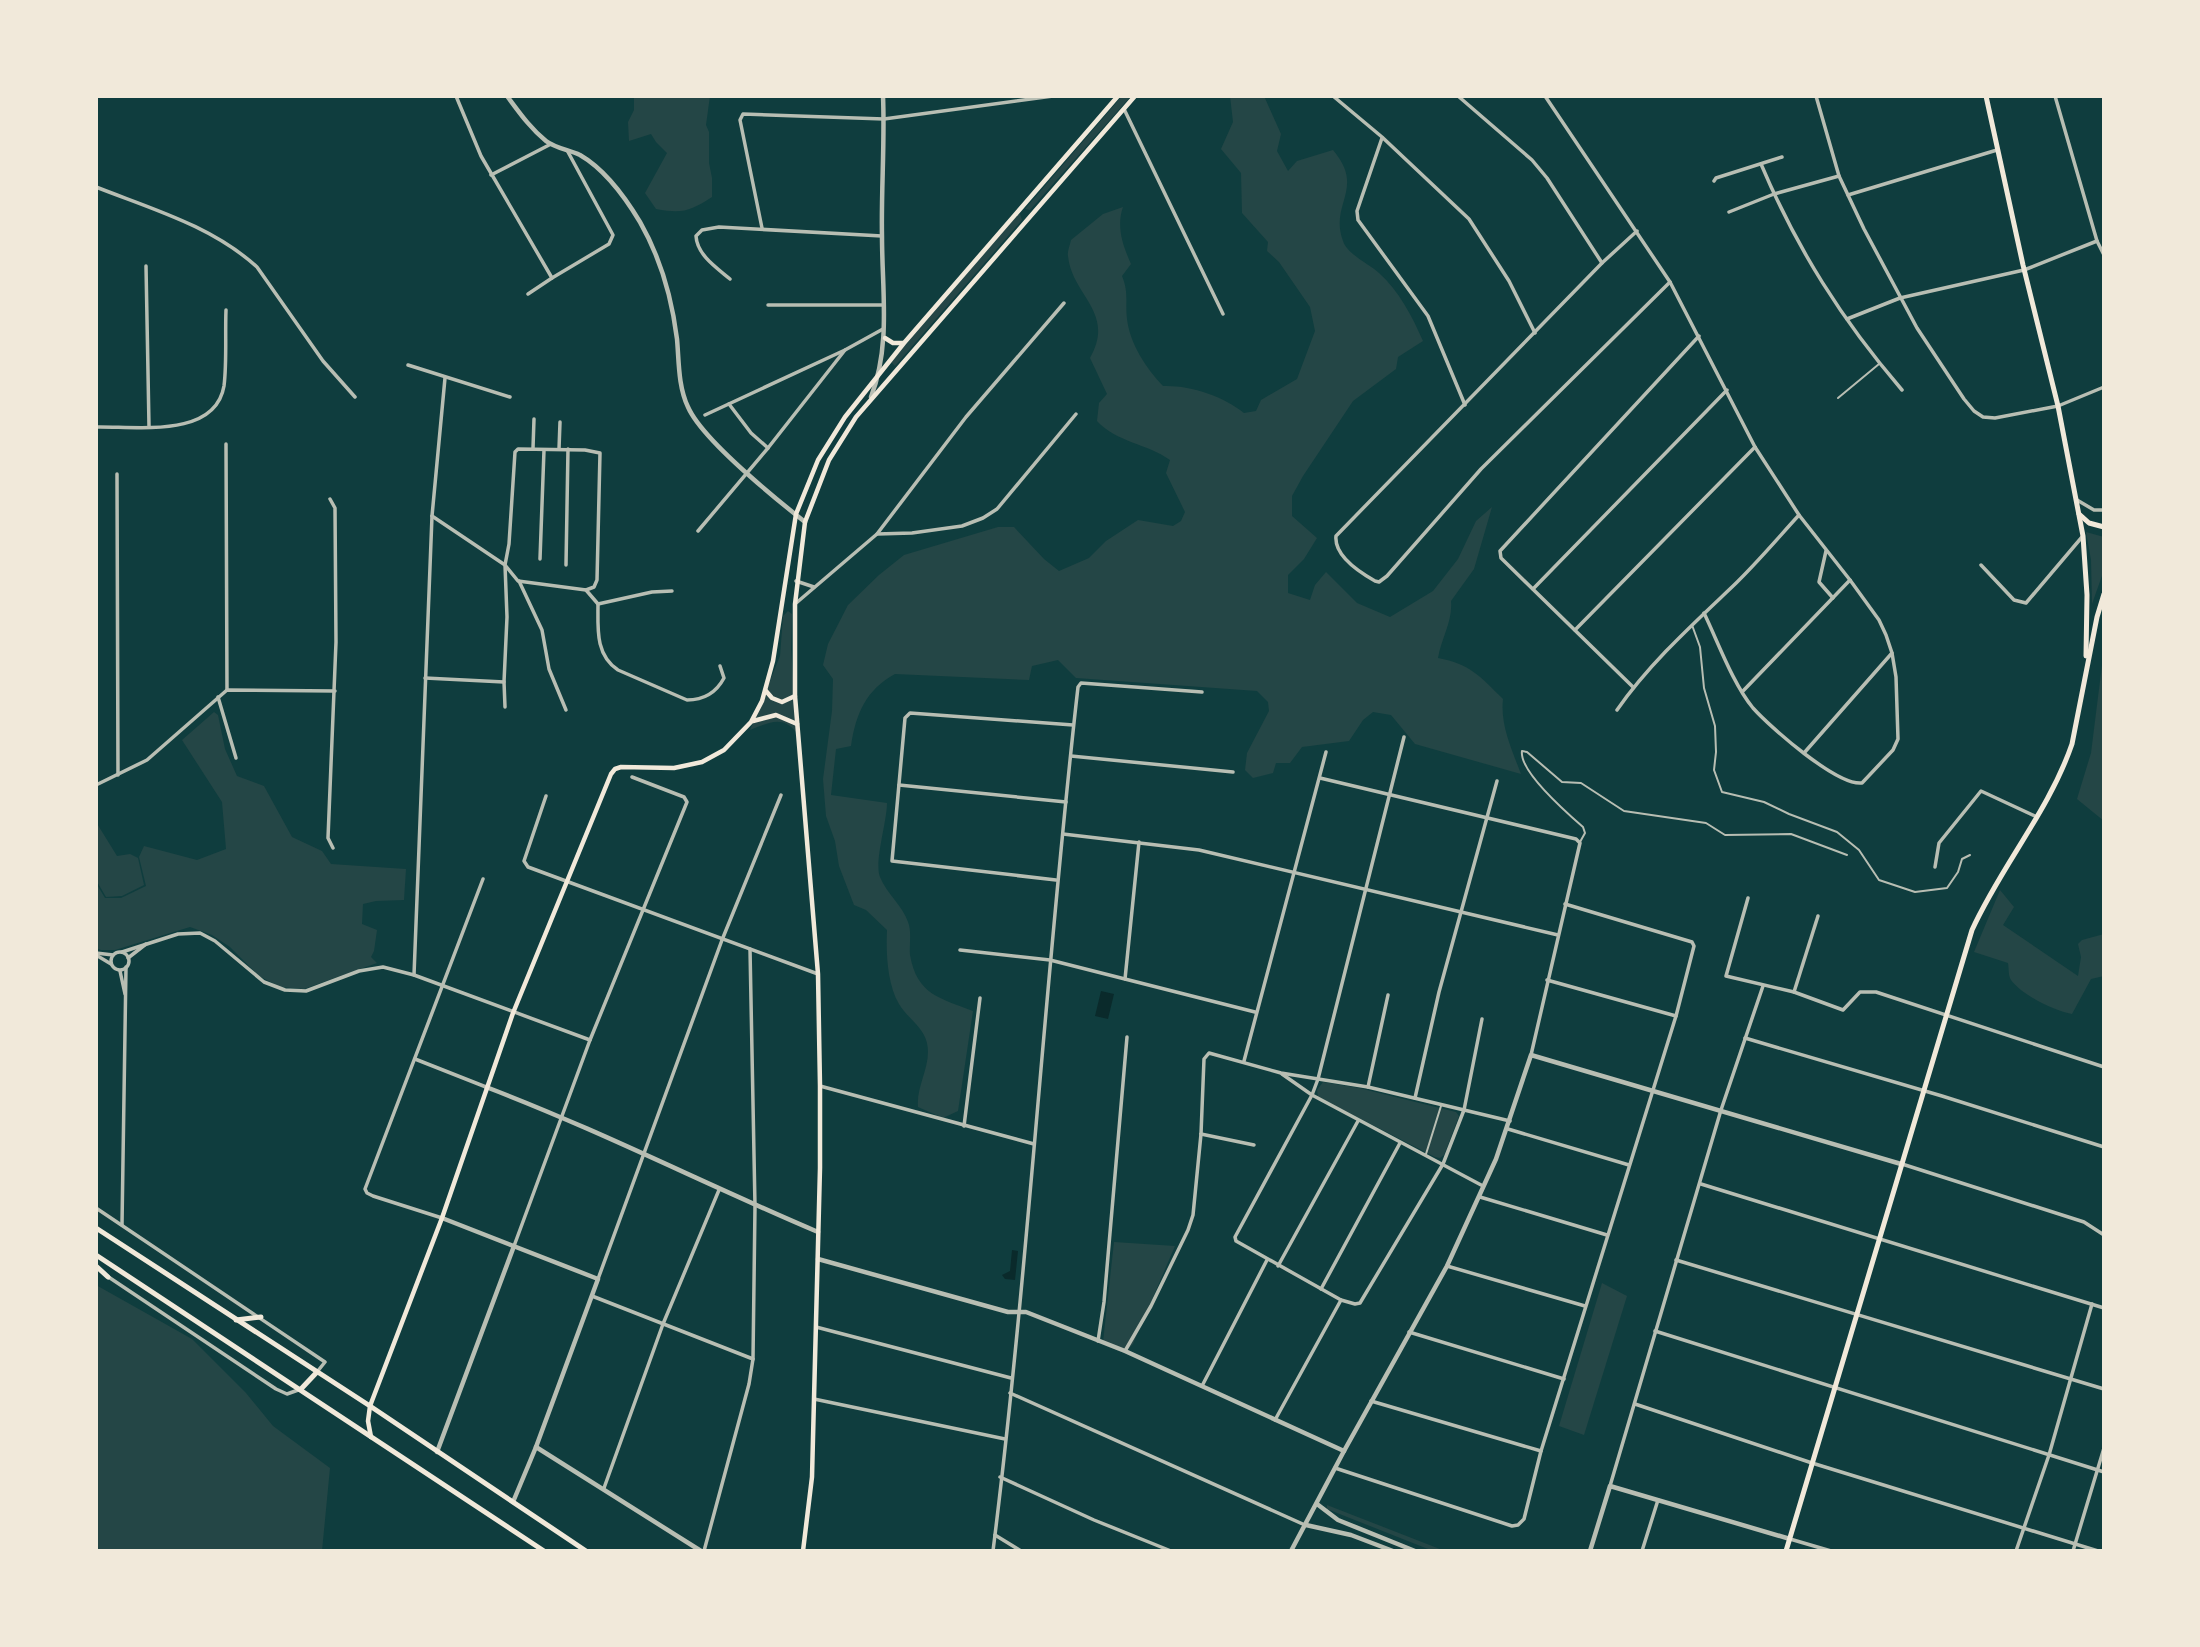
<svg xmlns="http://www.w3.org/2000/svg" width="2200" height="1647" font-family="Karla,sans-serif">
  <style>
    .green { fill: #244646 }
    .water { fill: #0a2a2b }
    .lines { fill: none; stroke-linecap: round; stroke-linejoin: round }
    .service { stroke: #b8beb3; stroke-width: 2 }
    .minor { stroke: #b8beb3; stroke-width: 3.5 }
    .tertiary { stroke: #b8beb3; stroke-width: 4.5 }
    .secondary { stroke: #f1e9da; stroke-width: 4.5 }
    .primary { stroke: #f1e9da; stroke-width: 5 }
    .trunk { stroke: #f1e9da; stroke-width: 5 }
  </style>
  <rect width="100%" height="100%" fill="#0f3d3e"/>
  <g class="green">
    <path d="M634 96H710L706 125 709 132V163L712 178V197C690 211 683 214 656 209L645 193 667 153 656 142 651 134 629 141 628 122 634 110Z"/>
    <path d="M1122 96H1131L1030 210 1025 209Z"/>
    <path d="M1230 96H1264L1281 134 1277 151 1288 171 1297 161 1333 150C1366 189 1329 203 1343 241 1347 254 1369 264 1379 273 1399 291 1412 316 1423 341L1398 357 1396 369 1353 401 1303 476 1292 496V516L1317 538 1304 559 1288 575V593L1310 600 1315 585 1326 572 1357 603 1390 617 1433 591 1458 559 1476 521 1492 507 1474 569 1451 601C1453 621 1441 639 1438 658 1470 664 1480 676 1503 699 1500 725 1512 750 1521 774L1415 744 1391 715 1373 712 1363 720 1349 741 1302 747 1290 763H1276L1273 773 1253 778 1245 770 1247 753 1269 711 1268 702 1257 691 1076 678 1058 660 1032 666 1029 680 895 674C866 690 856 713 851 746L836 749 831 795 887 803C887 822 874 862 880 877 886 893 903 906 908 922 912 932 909 945 910 955 917 995 940 998 973 1011L958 1111 943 1118 918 1107C916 1085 932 1065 927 1043 923 1026 907 1018 899 1004 887 983 886 953 887 930L866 910 854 905 839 866 835 841 826 816 823 779 832 711 833 679 823 665 828 644 848 605 879 575 904 555 998 527H1014L1044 559 1059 571 1089 558 1106 541 1138 520 1173 526 1181 521 1185 512 1166 473 1170 460C1148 444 1116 442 1097 421L1099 403 1107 394 1090 358C1116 312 1072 296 1068 256 1067 252 1070 245 1071 240L1103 214 1123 207C1116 227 1123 246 1131 264L1122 276C1129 293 1125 301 1127 319 1130 344 1146 368 1163 386 1190 385 1223 396 1244 413L1256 411 1261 400 1297 379 1315 331 1310 307 1279 262 1267 251 1268 242 1242 213 1241 173 1221 149 1233 122Z"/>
    <path d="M1020 214 1022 220 895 366 891 362 1017 215Z"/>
    <path d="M2086 532 2104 537V570L2092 604 2091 560Z"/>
    <path d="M788 611 792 614 791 649 797 733C782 714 769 723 750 730L780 656 783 616Z"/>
    <path d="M2104 649V821L2077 799 2091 753Z"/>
    <path d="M214 712 218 715 225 749 237 776 264 786 292 837 322 851 331 864 406 869 404 900 376 901 363 904 362 924 377 930 374 951 371 957 377 963 304 989 280 987 259 976 230 947 212 935 190 927 115 950H101L96 948V883L105 898H121L146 886 139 857 144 846 197 860 226 849 222 802 182 740Z"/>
    <path d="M96 822 117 856 130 854 138 858 144 885 122 896 106 897 96 880Z"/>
    <path d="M2000 890 2014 907 2003 925 2078 976 2081 957 2078 944 2082 940 2104 934V976L2091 979 2072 1014C2054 1011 2022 995 2011 980 2008 975 2009 968 2008 963L1974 952Z"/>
    <path d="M1323 1082 1359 1088 1456 1112 1459 1116 1444 1155 1440 1158 1435 1157 1318 1097 1317 1090Z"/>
    <path d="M1114 1242 1175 1246 1133 1344 1124 1353 1106 1346 1103 1342Z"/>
    <path d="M1602 1283 1627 1296 1584 1435 1559 1426Z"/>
    <path d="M96 1285 192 1339 246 1393 273 1426 330 1468 322 1551H96Z"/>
    <path d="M1327 1505 1445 1551H1433L1327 1509Z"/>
  </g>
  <g class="water">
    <path d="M1101 991 1114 994 1108 1019 1095 1016Z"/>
    <path d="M1012 1250 1018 1251 1015 1280 1005 1279 1002 1275 1010 1271Z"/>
  </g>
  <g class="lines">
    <g class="service">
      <path d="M1838 398 1879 364"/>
      <path d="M1692 625 1700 647 1704 688 1715 726 1716 752 1714 770 1722 792 1764 802 1789 814 1837 832 1859 850 1879 880 1915 892 1947 888 1958 872 1962 859 1970 855"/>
      <path d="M1580 842 1585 833 1583 827C1568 814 1519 771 1522 751L1527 752 1562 782 1581 783 1624 811 1706 823 1725 835 1791 834 1847 855"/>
      <path d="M1426 1154 1441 1106"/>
    </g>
    <g class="minor">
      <path d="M456 96 481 156 552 278"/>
      <path d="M1333 96 1382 137 1469 219 1509 281 1535 333"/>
      <path d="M1458 96 1532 160 1547 178 1602 263"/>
      <path d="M1545 96 1670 282 1755 447 1799 515 1850 580 1879 620 1886 635 1892 653 1896 677 1898 739 1893 750 1862 783C1837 786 1770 727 1753 708 1733 684 1718 642 1704 613"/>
      <path d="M1816 96 1839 176 1864 229 1917 328 1964 399 1974 411 1983 417 1995 418 2058 406 2104 387"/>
      <path d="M2055 96 2097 241 2104 255"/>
      <path d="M1124 109 1223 314"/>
      <path d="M1382 138 1357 211 1358 220 1428 316 1465 405"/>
      <path d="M1761 164C1797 249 1842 320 1902 390"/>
      <path d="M491 175 551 144"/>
      <path d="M1714 181 1716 178 1782 157"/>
      <path d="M96 187C152 209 212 226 257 267L323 361 355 397"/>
      <path d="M1848 195 1997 150"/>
      <path d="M1729 212 1774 194 1839 176"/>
      <path d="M762 228 740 120 743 114 884 119 1053 96"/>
      <path d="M1637 231 1602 263 1336 536C1334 555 1359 572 1375 581L1379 582 1387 576 1481 469 1670 282"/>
      <path d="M146 266 149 426"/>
      <path d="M730 279C717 268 697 255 696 236L702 230 719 227 882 236"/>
      <path d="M528 294 552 278 609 244 613 235 568 152"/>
      <path d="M768 305H884"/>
      <path d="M1847 319 1900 298 2024 270 2097 241"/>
      <path d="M408 365 510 397"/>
      <path d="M729 404 751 433 768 448"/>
      <path d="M705 415 845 350 883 329"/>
      <path d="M96 427C135 426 215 439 224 386 227 362 225 335 226 310"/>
      <path d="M226 444 227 690"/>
      <path d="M533 448 534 419"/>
      <path d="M559 449 560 422"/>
      <path d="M117 474 118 775"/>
      <path d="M330 499 335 508 336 642 328 838 333 848"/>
      <path d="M2077 500 2094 510H2104"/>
      <path d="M432 516 505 565 518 581 586 590 598 604 652 592 672 591"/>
      <path d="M698 531 768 448 845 350"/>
      <path d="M877 534 966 417 1064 303"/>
      <path d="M1826 551 1819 582 1833 598"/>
      <path d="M540 559 544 450"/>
      <path d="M566 565 568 449"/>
      <path d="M1981 565 2014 600 2026 603 2082 537"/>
      <path d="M519 581 542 630 549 669 566 710"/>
      <path d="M796 581 814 587"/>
      <path d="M1533 589 1727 390"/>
      <path d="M598 604C598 628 595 655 618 670L687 700C703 700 716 693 724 678L720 666"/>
      <path d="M795 604 877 534 912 533 962 526 983 518 997 509 1076 414"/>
      <path d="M1575 630 1755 447"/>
      <path d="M425 678 504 682"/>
      <path d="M1633 687 1501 558 1500 551 1699 336"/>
      <path d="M1743 691 1850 580"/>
      <path d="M218 697 236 758"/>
      <path d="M505 707 504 682 507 617 505 565 509 544 515 452 518 449 585 450 600 453 597 580 594 587 586 590"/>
      <path d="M1617 710C1649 664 1692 625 1732 587 1756 564 1777 539 1799 515"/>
      <path d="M1404 737 1318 1079 1312 1095 1235 1237 1236 1241 1341 1300 1355 1304 1360 1303 1443 1164 1464 1110 1482 1019"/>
      <path d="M1804 753 1892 653"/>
      <path d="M1071 756 1233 772"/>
      <path d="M1320 778 1576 839 1580 843 1531 1055"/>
      <path d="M96 785 147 760 227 690 335 691"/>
      <path d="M899 785 1066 802"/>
      <path d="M546 796 524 861 528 867 818 974"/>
      <path d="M1063 834 1199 850 1558 935"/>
      <path d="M1935 867 1939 843 1981 791 2037 817"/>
      <path d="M1056 880 892 861 905 718 910 713 1073 725"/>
      <path d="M1748 898 1726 976 1794 992 1843 1010 1860 992H1876L2104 1067"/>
      <path d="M960 950 1050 960 1255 1012"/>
      <circle cx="120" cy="961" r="9"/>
      <path d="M122 952 178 934 200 933 215 941 264 982 285 990 306 991 359 971 383 967 414 975 590 1040"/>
      <path d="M96 953 113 955"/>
      <path d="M96 955 111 964"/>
      <path d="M128 958 146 944"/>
      <path d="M120 971 125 994"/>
      <path d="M414 975 432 516 445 378"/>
      <path d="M1125 979 1139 842"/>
      <path d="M1547 980 1676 1016"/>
      <path d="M1794 992 1818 916"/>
      <path d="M1745 1038 1942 1096 2104 1147"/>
      <path d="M415 1059 486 1087"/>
      <path d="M1244 1061 1326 752"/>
      <path d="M1282 1074 1312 1095 1483 1186"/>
      <path d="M820 1086 1034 1144"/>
      <path d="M1368 1087 1388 995"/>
      <path d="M1415 1098 1439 992 1497 781"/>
      <path d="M964 1126 980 998"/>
      <path d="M1508 1129 1629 1165"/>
      <path d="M1201 1134 1254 1145"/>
      <path d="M1902 1164 2084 1222 2104 1235"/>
      <path d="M1701 1184 2104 1308"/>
      <path d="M1480 1197 1607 1235"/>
      <path d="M96 1208 325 1362 317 1372"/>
      <path d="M442 1218 373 1196 367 1193 365 1189 483 879"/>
      <path d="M122 1225 126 967"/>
      <path d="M514 1246 590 1040 687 802 684 797 632 777"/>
      <path d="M1676 1260 2104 1389"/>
      <path d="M1278 1266 1358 1121"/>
      <path d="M1447 1266 1585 1306"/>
      <path d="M107 1276 276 1389 287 1394 301 1389"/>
      <path d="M598 1279 722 940 781 795"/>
      <path d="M1321 1289 1400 1143"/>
      <path d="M592 1296 753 1359"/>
      <path d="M816 1327 1011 1378"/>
      <path d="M1655 1331 2104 1472"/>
      <path d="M1409 1332 1564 1379"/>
      <path d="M1098 1341 1104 1302 1127 1037"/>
      <path d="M1125 1351 1151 1306 1188 1230 1193 1215 1201 1134 1204 1059 1209 1053 1281 1073 1368 1087 1510 1121"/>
      <path d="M1202 1386 1267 1260"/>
      <path d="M1010 1393 1305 1525"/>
      <path d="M814 1399 1005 1439"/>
      <path d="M1371 1401 1541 1451"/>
      <path d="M1635 1404 1812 1463 2098 1551"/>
      <path d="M1275 1420 1341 1300"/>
      <path d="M1335 1468 1512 1526 1518 1525 1524 1519 1541 1451 1676 1016 1694 946 1692 942 1565 904"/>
      <path d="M1000 1477 1094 1520 1171 1551"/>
      <path d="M1610 1486 1721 1110 1763 986"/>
      <path d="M604 1488 663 1324 719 1190"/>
      <path d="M995 1535 1021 1551"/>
      <path d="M1790 1539 1831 1551"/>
      <path d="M704 1551 749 1384 753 1359 755 1206 750 949"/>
      <path d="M993 1551C1029 1264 1045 974 1078 687L1081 683 1202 692"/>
      <path d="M1642 1551 1658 1500"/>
      <path d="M2016 1551 2049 1455 2092 1304"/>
      <path d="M2073 1551 2104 1448"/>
    </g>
    <g class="tertiary">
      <path d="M507 96C519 112 530 128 546 141 555 148 569 150 580 155 606 170 625 197 640 222 660 257 672 299 677 339 679 361 678 386 688 407 702 439 776 499 805 522"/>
      <path d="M871 397C891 345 882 291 882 237 881 190 885 143 883 96"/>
      <path d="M486 1087C599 1130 707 1185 818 1232"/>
      <path d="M442 1218 598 1279 536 1447 513 1502"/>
      <path d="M818 1259 1008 1312H1026L1125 1351 1344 1451"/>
      <path d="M536 1447 701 1551"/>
      <path d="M437 1452 514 1246"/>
      <path d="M1317 1504 1338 1520 1415 1551"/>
      <path d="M1306 1525 1351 1535 1393 1551"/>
      <path d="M1291 1551 1344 1451 1447 1266 1496 1159 1531 1055 1901 1164"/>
      <path d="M1590 1551 1610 1486 1790 1539"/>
    </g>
    <g class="secondary">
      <path d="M885 338 893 343H903"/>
      <path d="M766 691 772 698 782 702 795 696"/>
      <path d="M753 721 776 715 797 724"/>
      <path d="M371 1437 368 1421 370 1406 442 1218 513 1013 611 774 615 769 621 767 674 768 702 762 724 750 751 722 762 701 773 661 796 514 818 460 845 417 904 343 1118 96"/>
      <path d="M803 1551 812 1477 814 1399 820 1168V1086L818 974 795 696V604L805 522 829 460 856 417 1135 96"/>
    </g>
    <g class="primary">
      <path d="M1986 96 2023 265 2058 406 2083 536 2087 595 2086 656"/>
      <path d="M2079 514 2089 523 2104 527"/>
      <path d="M1786 1551 1972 930C2001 866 2049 811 2072 744L2097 617 2104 594"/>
    </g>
    <g class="trunk">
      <path d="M96 1228 370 1406 586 1551"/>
      <path d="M96 1255 544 1551"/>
      <path d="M96 1266 108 1277"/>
      <path d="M236 1320 261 1317"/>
      <path d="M301 1389 317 1372"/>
    </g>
  </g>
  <rect width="2200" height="1647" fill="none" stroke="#f1e9da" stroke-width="196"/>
</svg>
